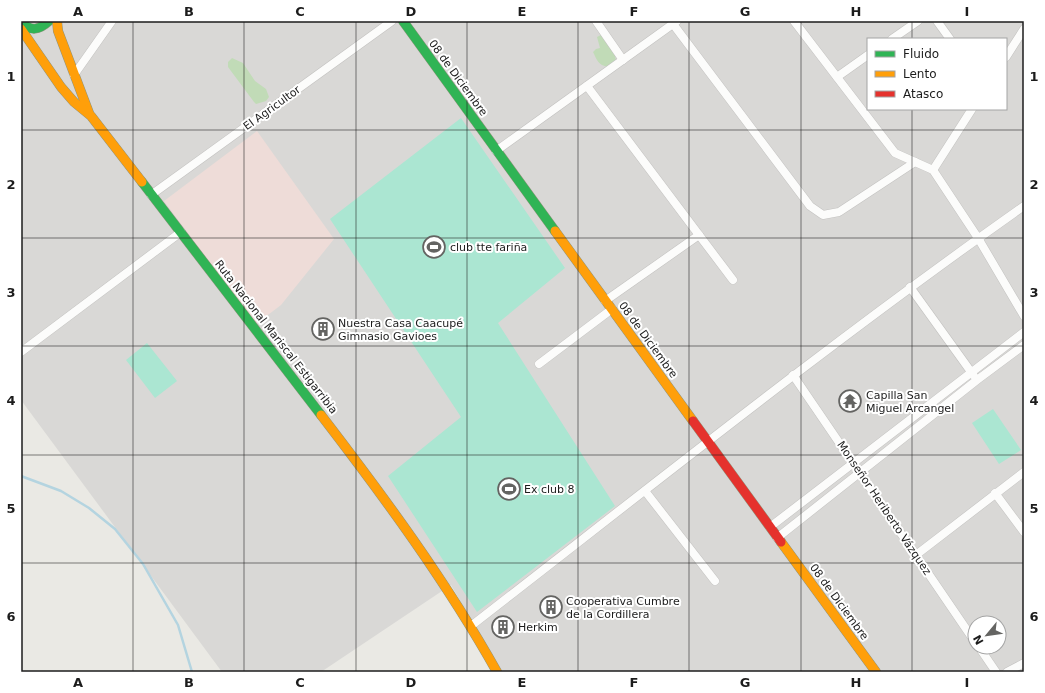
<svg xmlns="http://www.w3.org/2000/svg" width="1045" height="693" font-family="'DejaVu Sans',sans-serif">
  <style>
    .residential { fill: #d9d8d6; fill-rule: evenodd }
    .commercial { fill: #eedcd8 }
    .forest { fill: #c1dbb7 }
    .pitch { fill: #abe6d2 }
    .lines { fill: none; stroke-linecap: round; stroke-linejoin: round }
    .stream { stroke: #b4d4e0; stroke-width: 2.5 }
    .street-casing { stroke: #c3c2c0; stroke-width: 9 }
    .fast-casing { stroke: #90947c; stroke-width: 10 }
    .slow-casing { stroke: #90947c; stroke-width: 10 }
    .jam-casing { stroke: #90947c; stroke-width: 10 }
    .street { stroke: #fcfcfb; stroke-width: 8 }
    .fast { stroke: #30b455; stroke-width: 9 }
    .slow { stroke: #ff9f0a; stroke-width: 9 }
    .jam { stroke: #e5322d; stroke-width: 9 }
    .grid { fill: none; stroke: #1c1c1c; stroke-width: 1; stroke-opacity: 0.55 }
    .labels { text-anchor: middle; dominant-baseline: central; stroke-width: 4; stroke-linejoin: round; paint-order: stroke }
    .street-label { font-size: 11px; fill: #1c1c1c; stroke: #fff }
    .poi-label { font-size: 11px; fill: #1c1c1c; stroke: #fff; text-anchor: start }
    .neatline { fill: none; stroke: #1c1c1c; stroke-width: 1.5 }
    .grid-label { font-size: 13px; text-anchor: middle; font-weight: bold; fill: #1c1c1c }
  </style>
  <rect width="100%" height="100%" fill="#eae9e4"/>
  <path class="residential" d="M21 21H1024V672H501L451 585 321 672H222L21 400ZM868 39H1006V109H868ZM975 623H999V647H975Z"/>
  <path class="commercial" d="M257 131 334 239 281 305 256 324 164 201Z"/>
  <g class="forest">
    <path d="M601 35 615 55 616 61 608 67C598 65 597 60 593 52L596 49 600 48 597 37Z"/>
    <path d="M232 58 243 63 255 81 266 89 269 97 266 101 256 104 254 102 228 67V62Z"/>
  </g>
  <g class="pitch">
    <path d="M461 118 565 268 498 323 615 506 477 612 388 476 461 417 330 219Z"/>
    <path d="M147 343 177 381 155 398 126 360Z"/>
    <path d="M993 409 1021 450 999 464 972 423Z"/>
  </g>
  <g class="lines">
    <path class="stream" d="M21 476 61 491 89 508 115 529 143 564 178 625 192 672"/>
    <g class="street-casing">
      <g id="street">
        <path d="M596 21 623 60"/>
        <path d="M794 21 895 153 933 170 978 238 1024 316"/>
        <path d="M937 21 950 39"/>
        <path d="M673 24 810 206 823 215 839 212 915 162"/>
        <path d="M892 39 918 21"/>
        <path d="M1006 57 1024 29"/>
        <path d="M74 75 112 21"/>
        <path d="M837 77 868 55"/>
        <path d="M587 86 699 235 605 301"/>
        <path d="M496 151 677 21"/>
        <path d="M933 170 972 109"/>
        <path d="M151 195 392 21"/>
        <path d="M699 235 733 280"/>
        <path d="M910 287 974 376"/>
        <path d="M21 352 181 232"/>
        <path d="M539 364 612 309"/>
        <path d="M793 375 975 642"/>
        <path d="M645 491 715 581"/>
        <path d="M995 493 1024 532"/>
        <path d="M770 527 1024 332"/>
        <path d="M777 538 977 380 1024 345"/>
        <path d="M916 555 1024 472"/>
        <path d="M471 626C654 484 835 339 1024 206"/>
        <path d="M979 647 996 672"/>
        <path d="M1007 672 1024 663"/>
      </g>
    </g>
    <g class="fast-casing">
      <g id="fast">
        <path d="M403 21 555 231"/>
        <path d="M21 22C31 32 39 30 49 21"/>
        <path d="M142 182 321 415"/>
      </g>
    </g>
    <g class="slow-casing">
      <g id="slow">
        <path d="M57 21 58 31 89 113"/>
        <path d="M21 29 61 87 74 102 91 116 142 182"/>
        <path d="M555 231 693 421"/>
        <path d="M321 415C384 497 446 581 497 672"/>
        <path d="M781 542 876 672"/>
      </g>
    </g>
    <g class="jam-casing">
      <path id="jam" d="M693 421 781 542"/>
    </g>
    <use href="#street" class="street"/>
    <use href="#fast" class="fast"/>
    <use href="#slow" class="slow"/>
    <use href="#jam" class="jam"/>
  </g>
  <path class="grid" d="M133 21V672M244 21V672M356 21V672M467 21V672M578 21V672M689 21V672M801 21V672M912 21V39M912 109V672M21 130H1024M21 238H1024M21 346H1024M21 455H1024M21 563H1024"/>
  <defs>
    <g id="stadium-ring" transform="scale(1.15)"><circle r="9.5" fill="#fff" stroke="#646462" stroke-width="1.5"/><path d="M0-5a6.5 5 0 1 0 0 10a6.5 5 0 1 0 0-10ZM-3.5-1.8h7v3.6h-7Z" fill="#646462"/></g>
    <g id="building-ring" transform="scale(1.15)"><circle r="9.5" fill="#fff" stroke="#646462" stroke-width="1.5"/><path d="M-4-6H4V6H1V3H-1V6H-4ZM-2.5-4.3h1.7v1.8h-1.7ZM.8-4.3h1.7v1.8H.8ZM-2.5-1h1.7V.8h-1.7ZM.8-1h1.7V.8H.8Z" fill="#646462"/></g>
    <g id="temple-ring" transform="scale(1.15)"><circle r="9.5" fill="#fff" stroke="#646462" stroke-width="1.5"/><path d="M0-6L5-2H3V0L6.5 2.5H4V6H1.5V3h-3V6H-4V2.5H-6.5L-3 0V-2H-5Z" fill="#646462"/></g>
  </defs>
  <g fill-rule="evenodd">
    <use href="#stadium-ring" x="434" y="247"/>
    <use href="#building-ring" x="323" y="329"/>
    <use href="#temple-ring" x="850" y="401"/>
    <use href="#stadium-ring" x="509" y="489"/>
    <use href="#building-ring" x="551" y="607"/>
    <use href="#building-ring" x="503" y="627"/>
  </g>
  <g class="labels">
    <g class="street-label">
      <text transform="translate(458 78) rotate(54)">08 de Diciembre</text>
      <text transform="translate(272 108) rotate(-36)">El Agricultor</text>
      <text transform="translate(276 337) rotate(52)">Ruta Nacional Mariscal Estigarribia</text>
      <text transform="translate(648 340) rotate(54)">08 de Diciembre</text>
      <text transform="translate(884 508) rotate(56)">Monseñor Heriberto Vázquez</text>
      <text transform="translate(839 602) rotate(54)">08 de Diciembre</text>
    </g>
    <g class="poi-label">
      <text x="450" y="247">club tte fariña</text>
      <text x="338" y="323">Nuestra Casa Caacupé<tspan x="338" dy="13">Gimnasio Gavioes</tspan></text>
      <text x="866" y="395">Capilla San<tspan x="866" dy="13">Miguel Arcangel</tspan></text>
      <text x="524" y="489">Ex club 8</text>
      <text x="566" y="601">Cooperativa Cumbre<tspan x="566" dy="13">de la Cordillera</tspan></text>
      <text x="518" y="627">Herkim</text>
    </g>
  </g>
  <rect width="1045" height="693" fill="none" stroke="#ffffff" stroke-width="44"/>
  <rect x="867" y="38" width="140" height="72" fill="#ffffff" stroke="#a4a4a4"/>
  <rect x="875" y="51" width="20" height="6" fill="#30b455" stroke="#a4a4a4"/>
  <text x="903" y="58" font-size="12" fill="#1c1c1c">Fluido</text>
  <rect x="875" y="71" width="20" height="6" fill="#ff9f0a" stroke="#a4a4a4"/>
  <text x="903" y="78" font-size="12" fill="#1c1c1c">Lento</text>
  <rect x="875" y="91" width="20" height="6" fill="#e5322d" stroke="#a4a4a4"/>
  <text x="903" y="98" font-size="12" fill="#1c1c1c">Atasco</text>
  <g transform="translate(987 635) rotate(241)"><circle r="19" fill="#ffffff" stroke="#a4a4a4"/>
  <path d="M0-3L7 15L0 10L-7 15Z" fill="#646462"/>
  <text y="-6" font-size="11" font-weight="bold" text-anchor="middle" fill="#1c1c1c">N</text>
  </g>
  <rect x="22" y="22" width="1001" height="649" class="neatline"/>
  <g class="grid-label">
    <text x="78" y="16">A</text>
    <text x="189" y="16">B</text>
    <text x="300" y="16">C</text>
    <text x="411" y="16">D</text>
    <text x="522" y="16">E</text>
    <text x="634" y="16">F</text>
    <text x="745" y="16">G</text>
    <text x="856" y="16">H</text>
    <text x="967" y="16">I</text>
    <text x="11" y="81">1</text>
    <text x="1034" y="81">1</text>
    <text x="11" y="189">2</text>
    <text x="1034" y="189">2</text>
    <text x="11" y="297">3</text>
    <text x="1034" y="297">3</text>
    <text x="11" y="405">4</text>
    <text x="1034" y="405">4</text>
    <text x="11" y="513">5</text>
    <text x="1034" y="513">5</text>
    <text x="11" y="621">6</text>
    <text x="1034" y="621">6</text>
    <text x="78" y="687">A</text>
    <text x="189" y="687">B</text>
    <text x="300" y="687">C</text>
    <text x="411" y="687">D</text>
    <text x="522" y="687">E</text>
    <text x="634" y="687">F</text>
    <text x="745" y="687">G</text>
    <text x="856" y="687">H</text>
    <text x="967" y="687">I</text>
  </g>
</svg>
